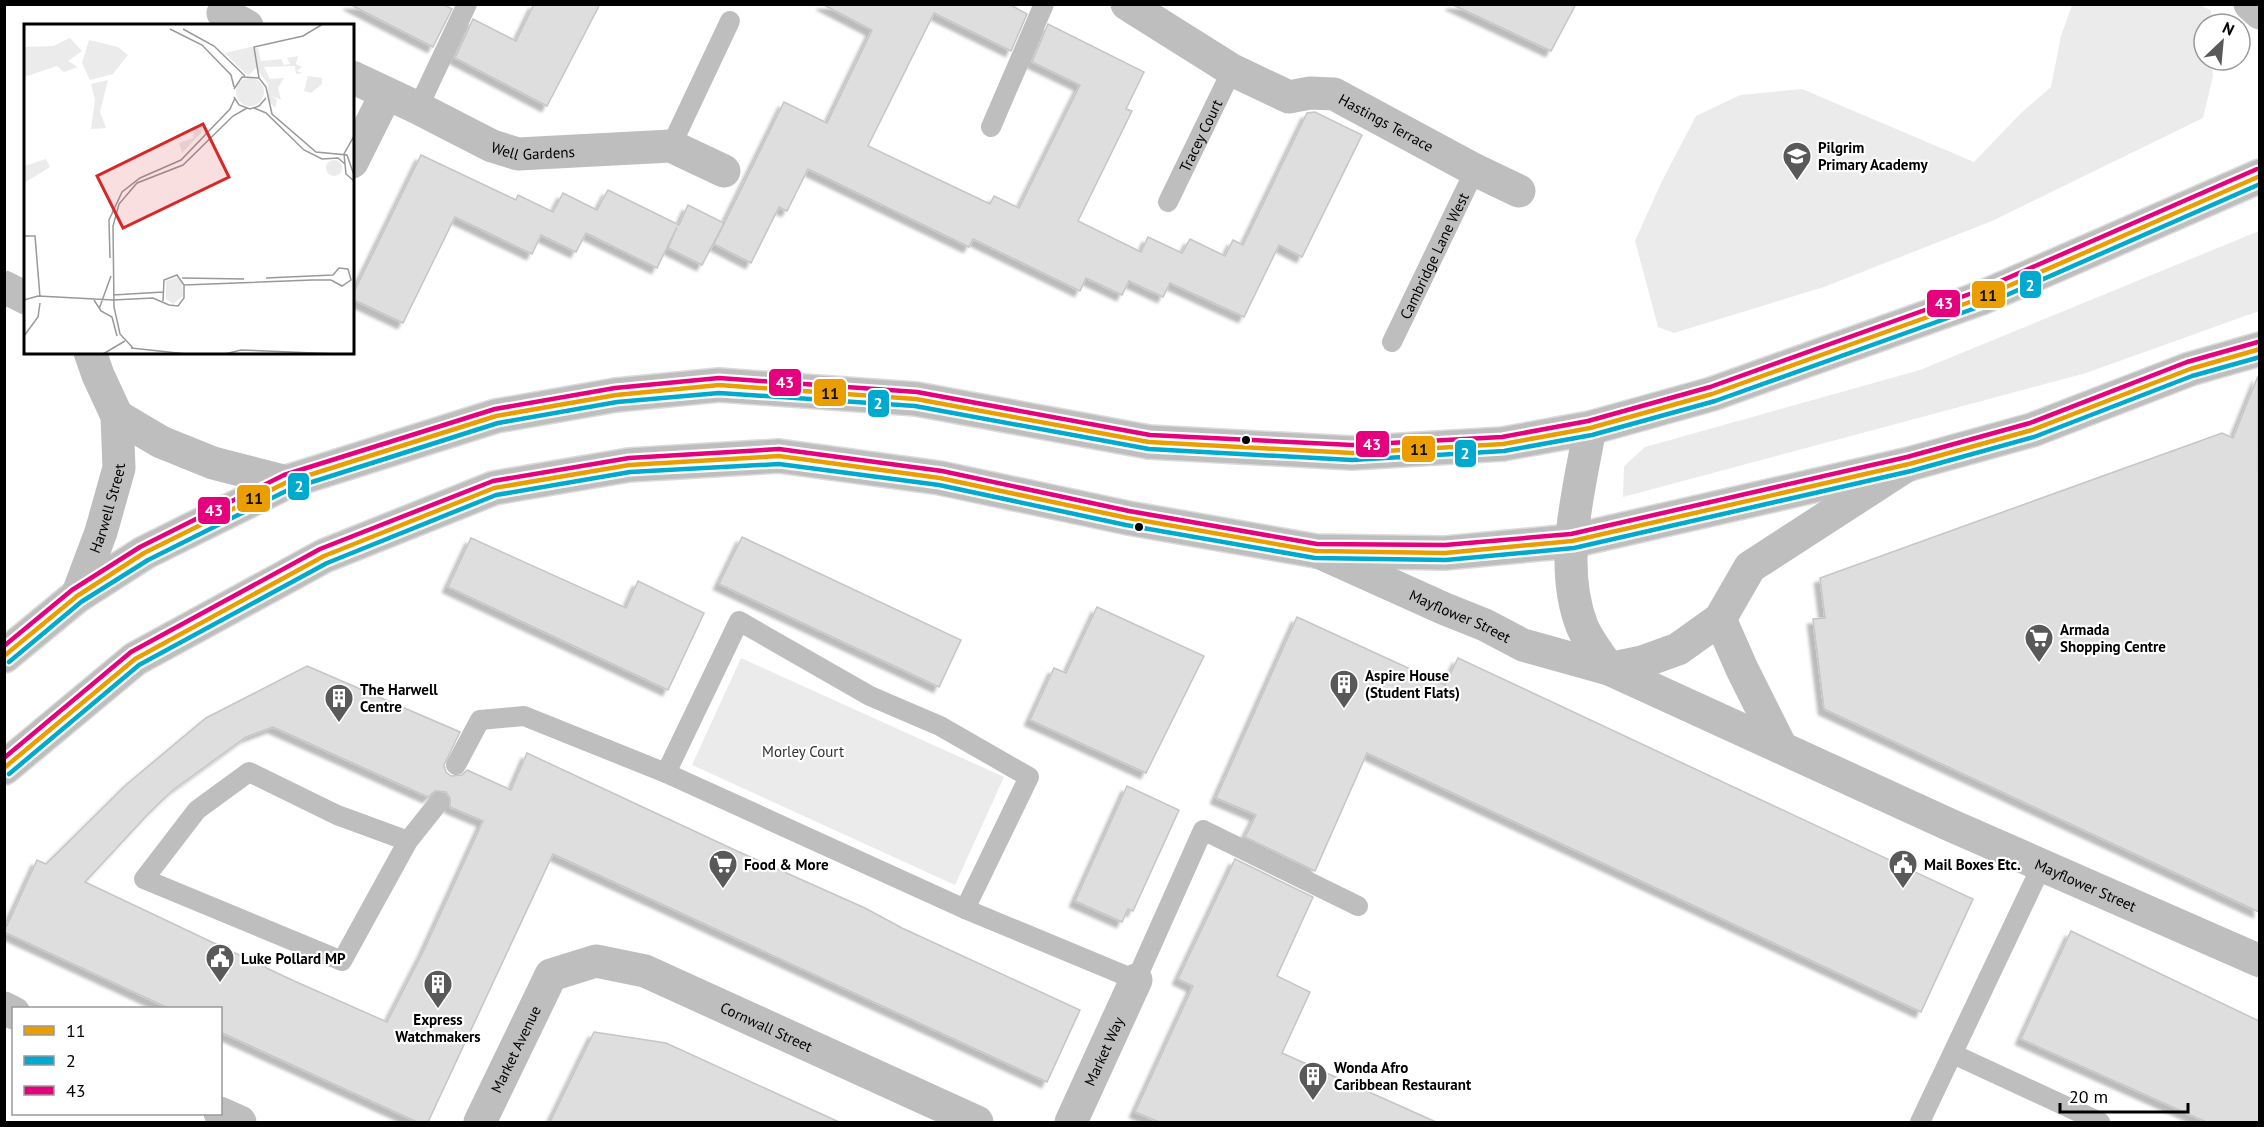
<svg xmlns="http://www.w3.org/2000/svg" width="2264" height="1127" font-family="'PT Sans',sans-serif">
  <style>
    .green { fill: #ebebeb }
    .building { fill: #dedede; stroke: #c6c6c6; stroke-width: 1.5; fill-rule: evenodd; filter: url(#shadow) }
    .lines { fill: none; stroke-linecap: round; stroke-linejoin: round }
    .primary-casing { stroke: #dbdbdb; stroke-width: 36 }
    .lane { stroke: #bebebe; stroke-width: 20 }
    .street { stroke: #bebebe; stroke-width: 33 }
    .primary { stroke: #bebebe; stroke-width: 33 }
    .bus-1-casing { stroke: #fff; stroke-width: 9 }
    .bus-2-casing { stroke: #fff; stroke-width: 9 }
    .bus-3-casing { stroke: #fff; stroke-width: 9 }
    .bus-1 { stroke: #eb9e00; stroke-width: 4.5 }
    .bus-2 { stroke: #00a9ce; stroke-width: 4.5 }
    .bus-3 { stroke: #e5007d; stroke-width: 4.5 }
    .bus-dot { fill: #000; stroke: #fff; stroke-width: 2 }
    .labels { text-anchor: middle; dominant-baseline: central; stroke-width: 4.5; stroke-linejoin: round; paint-order: stroke }
    .street-label { font-size: 15px; fill: #000; stroke: #fff }
    .poi-label { font-size: 15px; font-weight: bold; fill: #000; stroke: #fff; text-anchor: start }
    .park-label { font-size: 15px; fill: #313131; stroke: #fff }
    .inset-road { fill: none; stroke: #999; stroke-width: 1.5 }
    .view { fill: #d62828; fill-opacity: 0.15; stroke: #d62828; stroke-width: 3 }
    .inset-edge { fill: none; stroke: #000; stroke-width: 3 }
    .line-badge { stroke: #fff; stroke-width: 2 }
    .badge-label { font-size: 16px; text-anchor: middle; font-weight: bold; fill: #fff }
    .pale-badge-label { font-size: 16px; text-anchor: middle; font-weight: bold; fill: #111 }
  </style>
  <defs>
    <filter id="shadow"><feDropShadow dx="-5.5" dy="5.5" stdDeviation="1.5" flood-color="#0004"/></filter>
  </defs>
  <rect width="100%" height="100%" fill="#fff"/>
  <g class="green">
    <path d="M2198 5 2211 10V24H2204V60H2212L2213 76 2203 118 1992 221 1824 287 1674 333 1658 327 1635 241 1661 183 1696 116 1740 95 1802 89 1974 162 2021 113 2051 87 2061 36 2072 5Z"/>
    <path d="M2259 231V311L2086 373 1623 497 1624 466 1645 447 1920 370Z"/>
    <path d="M741 658 1004 777 955 885 692 765Z"/>
  </g>
  <g class="building">
    <path d="M349 4H443L452 9 433 47Z"/>
    <path d="M534 4H600L547 106 455 58 473 19 516 41Z"/>
    <path d="M822 4H1009L1027 14 1011 51 934 13 868 146 990 204 994 196 1019 208 1080 85 1032 62 1048 24 1144 72 1126 109 1132 111 1078 221 1141 252 1148 237 1182 253 1190 239 1225 256 1233 240 1243 245 1307 113 1315 112 1362 135 1302 257 1279 245 1244 317 1170 283 1163 297 1129 281 1122 295 1086 278 1080 291 973 239 969 247 808 169 787 211 779 207 751 263 714 244 784 102 827 123 872 30Z"/>
    <path d="M1451 4H1576L1551 51Z"/>
    <path d="M421 155 516 200 518 195 553 212 563 193 597 210 608 190 679 225 688 205 724 223 702 265 668 248 677 227 657 268 586 233 576 252 541 235 532 254 455 217 403 323 352 299V296Z"/>
    <path d="M2258 376 2259 912 1824 709 1813 619 1825 618 1820 578 2222 433 2233 438Z"/>
    <path d="M742 537 961 640 939 687 719 584Z"/>
    <path d="M471 538 626 608 638 581 704 613 668 690 448 587Z"/>
    <path d="M1097 607 1204 656 1146 773 1030 720 1054 668 1066 673Z"/>
    <path d="M1297 617 1445 685 1458 658 1973 899 1921 1012 1367 753 1315 871 1245 837 1256 815 1216 798Z"/>
    <path d="M307 666 460 732 444 765 446 772 451 776 462 775 467 770 511 790 527 753 737 851 865 908 902 928 1080 1010 1047 1082 553 854 428 1122H417L220 1032V1008H168L4 932 37 860 46 864 127 784 206 718ZM273 727 428 797 435 791 446 792 450 798V807L483 821 423 952 387 1022 292 980 85 882 150 812 173 790 246 737Z"/>
    <path d="M1127 786 1179 810 1133 911 1128 909 1122 922 1075 901Z"/>
    <path d="M1235 859 1313 897 1277 976 1310 992 1282 1053 1436 1122H1159L1135 1112 1193 986 1178 979Z"/>
    <path d="M2071 931 2259 1021V1122H2206L2021 1039Z"/>
    <path d="M594 1032 666 1043 839 1122H550Z"/>
  </g>
  <g class="lines">
    <g class="primary-casing">
      <g id="primary">
        <path d="M4 656 77 596 144 553 287 482 496 416 616 395 719 385 916 399 1149 442 1352 453 1503 444 1590 428 1712 394 1981 298 2260 176"/>
        <path d="M4 768 135 659 324 556 494 488 629 465 779 456 940 478 1128 518 1316 551 1445 553 1572 541 1909 464 2032 430 2190 369 2260 349"/>
      </g>
    </g>
    <g class="lane">
      <path d="M418 108 467 4"/>
      <path d="M991 127 1044 4"/>
      <path d="M671 146 730 21"/>
      <path id="s1" d="M1168 202 1232 70"/>
      <path id="s2" d="M1392 342 1475 170"/>
      <path d="M456 765 480 720 524 716 666 773 965 909 1136 980 1203 830 1358 906"/>
      <path d="M666 773 739 621 870 696 940 726 1029 777 965 909"/>
      <path d="M408 841 337 815 249 772 197 810 144 879 342 961 408 841 439 802"/>
      <path d="M1953 1054 2100 1122"/>
      <path d="M1920 1122 2042 865"/>
    </g>
    <g class="street">
      <path id="s3" d="M1127 4 1232 70 1289 97 1310 93 1334 94 1475 170 1519 191"/>
      <path d="M2250 4 2260 13"/>
      <path d="M223 13 247 26"/>
      <path id="s4" d="M352 77 418 108 492 146 518 154 671 146 724 171"/>
      <path d="M352 162 386 94"/>
      <path d="M4 287 26 298"/>
      <path d="M117 416 161 442 213 463 287 482"/>
      <path d="M1590 428C1579 491 1558 564 1582 626 1588 641 1600 655 1609 669"/>
      <path id="s5" d="M1316 551 1445 609 1485 625 1523 645 1609 669 1950 825 2260 961"/>
      <path id="s6" d="M77 596 101 532 119 468 117 416 98 375 90 352"/>
      <path d="M1720 619 1742 669 1781 747"/>
      <path d="M1609 669 1642 662 1678 649 1720 619 1750 567 1906 466"/>
      <path d="M4 1008 14 1013"/>
      <path d="M220 1113 240 1122"/>
      <path id="s7" d="M480 1122 551 975 596 961 645 971 977 1122"/>
      <path id="s8" d="M1071 1122 1136 980"/>
    </g>
    <use href="#primary" class="primary"/>
    <g class="bus-1-casing">
      <g id="bus-1">
        <path d="M4 656 77 596 144 553 287 482 496 416 616 395 719 385 916 399 1149 442 1352 453 1503 444 1590 428 1712 394 1981 298 2260 176"/>
        <path d="M4 768 135 659 324 556 494 488 629 465 779 456 940 478 1128 518 1316 551 1445 553 1572 541 1909 464 2032 430 2190 369 2260 349"/>
      </g>
    </g>
    <g class="bus-2-casing">
      <g id="bus-2">
        <path d="M9 662 81 602 148 560 290 489 498 423 617 402 719 393 915 406 1149 449 1352 460 1504 451 1592 435 1715 401 1984 305 2260 184"/>
        <path d="M9 774 139 665 327 563 496 495 630 472 779 464 939 485 1126 525 1315 558 1446 560 1574 548 1911 471 2034 437 2192 376 2260 357"/>
      </g>
    </g>
    <g class="bus-3-casing">
      <g id="bus-3">
        <path d="M4 646 72 590 140 547 284 475 495 409 615 388 719 378 917 392 1150 435 1352 445 1502 437 1588 421 1710 387 1978 291 2257 169"/>
        <path d="M4 758 131 652 320 549 493 481 629 458 779 449 942 471 1129 511 1317 544 1445 545 1571 534 1907 457 2030 423 2187 362 2258 342"/>
      </g>
    </g>
    <use href="#bus-1" class="bus-1"/>
    <use href="#bus-2" class="bus-2"/>
    <use href="#bus-3" class="bus-3"/>
  </g>
  <defs>
    <g id="school-pin" transform="scale(1.5)"><path d="M0 17L-7.5 6A9.5 9.5 0 1 1 7.5 6Z" fill="#595959" stroke="#fff"/><path d="M0-5L7-2L0 1L-7-2ZM-4 1L0 2.5L4 1V4Q0 6-4 4Z" fill="#fff"/></g>
    <g id="supermarket-pin" transform="scale(1.5)"><path d="M0 17L-7.5 6A9.5 9.5 0 1 1 7.5 6Z" fill="#595959" stroke="#fff"/><path d="M-6-5.5h2.5l.6 2H6L4.5 2H-2.5L-4.4-4H-6ZM-1.5 3.2a1.3 1.3 0 1 0 .1 0ZM3 3.2a1.3 1.3 0 1 0 .1 0Z" fill="#fff"/></g>
    <g id="building-pin" transform="scale(1.5)"><path d="M0 17L-7.5 6A9.5 9.5 0 1 1 7.5 6Z" fill="#595959" stroke="#fff"/><path d="M-4-6H4V6H1V3H-1V6H-4ZM-2.5-4.3h1.7v1.8h-1.7ZM.8-4.3h1.7v1.8H.8ZM-2.5-1h1.7V.8h-1.7ZM.8-1h1.7V.8H.8Z" fill="#fff"/></g>
    <g id="civic-pin" transform="scale(1.5)"><path d="M0 17L-7.5 6A9.5 9.5 0 1 1 7.5 6Z" fill="#595959" stroke="#fff"/><path d="M-.6-6.5H3V-4.5H.6V-3L4-1V1h2V6H-6V1h2V-1L-.6-3ZM-1.2 2.5V6h2.4V2.5Z" fill="#fff"/></g>
  </defs>
  <g fill-rule="evenodd">
    <use href="#school-pin" x="1797" y="156"/>
    <use href="#supermarket-pin" x="2039" y="638"/>
    <use href="#building-pin" x="1344" y="684"/>
    <use href="#building-pin" x="339" y="698"/>
    <use href="#supermarket-pin" x="723" y="864"/>
    <use href="#civic-pin" x="1903" y="864"/>
    <use href="#civic-pin" x="220" y="958"/>
    <use href="#building-pin" x="438" y="984"/>
    <use href="#building-pin" x="1313" y="1076"/>
  </g>
  <g class="bus-dot">
    <circle cx="1246" cy="440" r="5"/>
    <circle cx="1139" cy="527" r="5"/>
  </g>
  <g class="labels">
    <g class="street-label">
      <text stroke="none"><textPath href="#s3" startOffset="292">Hastings Terrace</textPath></text>
      <text stroke="none"><textPath href="#s1" startOffset="74">Tracey Court</textPath></text>
      <text stroke="none"><textPath href="#s4" startOffset="198">Well Gardens</textPath></text>
      <text stroke="none"><textPath href="#s2" startOffset="96">Cambridge Lane West</textPath></text>
      <text stroke="none"><textPath href="#s6" startOffset="93">Harwell Street</textPath></text>
      <text stroke="none"><textPath href="#s5" startOffset="158">Mayflower Street</textPath></text>
      <text stroke="none"><textPath href="#s5" startOffset="840">Mayflower Street</textPath></text>
      <text stroke="none"><textPath href="#s7" startOffset="394">Cornwall Street</textPath></text>
      <text stroke="none"><textPath href="#s7" startOffset="81">Market Avenue</textPath></text>
      <text stroke="none"><textPath href="#s8" startOffset="78">Market Way</textPath></text>
    </g>
    <g class="poi-label">
      <text x="1818" y="147">Pilgrim<tspan x="1818" dy="17">Primary Academy</tspan></text>
      <text x="2060" y="629">Armada<tspan x="2060" dy="17">Shopping Centre</tspan></text>
      <text x="1365" y="675">Aspire House<tspan x="1365" dy="17">(Student Flats)</tspan></text>
      <text x="360" y="689">The Harwell<tspan x="360" dy="17">Centre</tspan></text>
      <text x="744" y="864">Food &amp; More</text>
      <text x="1924" y="864">Mail Boxes Etc.</text>
      <text x="241" y="958">Luke Pollard MP</text>
      <text x="438" y="1019" text-anchor="middle">Express<tspan x="438" dy="17">Watchmakers</tspan></text>
      <text x="1334" y="1067">Wonda Afro<tspan x="1334" dy="17">Caribbean Restaurant</tspan></text>
    </g>
    <g class="park-label">
      <text x="803" y="751">Morley Court</text>
    </g>
  </g>
  <g transform="translate(24 24)">
    <rect width="330" height="330" fill="#fff"/>
    <path d="M46 14 58 27 44 37 54 43 40 48 33 42 0 53V23L29 22ZM65 16 94 23 104 31 89 50 66 56 58 39ZM226 23 234 24 237 37 257 35 260 41 266 40 263 34 274 32 272 40 278 43 273 47 279 49 272 50 271 42 240 43 246 55 260 54 254 64 257 76 248 72 253 76 251 84 244 76V60L232 44 224 52 201 29ZM284 52 298 54V60L287 69 280 67ZM212 68a14 14 0 1 1 28 0a14 14 0 1 1-28 0ZM84 56 76 88 82 104 67 105 71 75 67 60ZM170 102H177L179 107 158 129 155 119 169 114ZM22 135 26 143 0 159V142ZM302 144a8 8 0 1 1 16 0a8 8 0 1 1-16 0ZM153 253 158 258 159 272 149 280 142 275V257Z" fill="#ebebeb"/>
    <path class="inset-road" d="M146 5 178 21 207 51 210 63M159 5 190 22 221 52M235 54 230 23 279 12 299 0M210 65 218 53 235 54 242 63 248 90 292 128 323 131 330 151M210 73 215 81 226 85 235 82 242 74M230 84 242 89 280 126 298 135 314 134 321 140M330 112 320 130 322 150 330 157M0 212H11L16 273M86 234 85 196 98 168 116 154 157 136 206 85 211 74M309 251 315 244 324 245M158 254 220 255M242 254 309 251M160 261 288 256H307L318 262 327 256 324 245M89 271 139 268M0 276 14 272 89 276M70 276 77 287 88 293 93 312M89 276 129 274 145 281 154 282 160 274V261L153 251 140 256 139 277M75 285 87 252M0 312 14 293 16 279M107 324 163 330M109 324 96 310 90 283 89 202 95 180 113 159 159 141 209 92 223 84M79 330 101 317M201 330 217 326 314 330"/>
    <path class="view" d="M179 100 205 153 99 204 73 152Z"/>
    <rect width="330" height="330" class="inset-edge"/>
  </g>
  <g class="line-badge">
    <rect x="2019" y="270" width="23" height="29" rx="6" fill="#00a9ce"/>
    <rect x="1971" y="280" width="35" height="29" rx="6" fill="#eb9e00"/>
    <rect x="1926" y="289" width="35" height="29" rx="6" fill="#e5007d"/>
    <rect x="768" y="368" width="34" height="29" rx="6" fill="#e5007d"/>
    <rect x="813" y="378" width="34" height="29" rx="6" fill="#eb9e00"/>
    <rect x="867" y="389" width="23" height="29" rx="6" fill="#00a9ce"/>
    <rect x="1355" y="430" width="35" height="28" rx="6" fill="#e5007d"/>
    <rect x="1401" y="435" width="35" height="28" rx="6" fill="#eb9e00"/>
    <rect x="1454" y="439" width="23" height="29" rx="6" fill="#00a9ce"/>
    <rect x="287" y="472" width="23" height="29" rx="6" fill="#00a9ce"/>
    <rect x="236" y="484" width="35" height="29" rx="6" fill="#eb9e00"/>
    <rect x="197" y="496" width="34" height="29" rx="6" fill="#e5007d"/>
  </g>
  <g class="badge-label">
    <text x="2030" y="291">2</text>
    <text x="1944" y="309">43</text>
    <text x="785" y="388">43</text>
    <text x="878" y="409">2</text>
    <text x="1372" y="450">43</text>
    <text x="1465" y="459">2</text>
    <text x="299" y="492">2</text>
    <text x="214" y="516">43</text>
  </g>
  <g class="pale-badge-label">
    <text x="1988" y="301">11</text>
    <text x="830" y="399">11</text>
    <text x="1419" y="455">11</text>
    <text x="254" y="504">11</text>
  </g>
  <rect width="2264" height="1127" fill="none" stroke="#000000" stroke-width="12"/>
  <rect x="12" y="1007" width="210" height="108" fill="#ffffff" stroke="#999999" stroke-width="1.5"/>
  <rect x="24" y="1026" width="30" height="9" fill="#eb9e00" stroke="#999999" stroke-width="1.5"/>
  <text x="66" y="1037" font-size="18" fill="#000000">11</text>
  <rect x="24" y="1056" width="30" height="9" fill="#00a9ce" stroke="#999999" stroke-width="1.5"/>
  <text x="66" y="1067" font-size="18" fill="#000000">2</text>
  <rect x="24" y="1086" width="30" height="9" fill="#e5007d" stroke="#999999" stroke-width="1.5"/>
  <text x="66" y="1097" font-size="18" fill="#000000">43</text>
  <g transform="translate(2222 42) rotate(26)"><circle r="28" fill="#ffffff" stroke="#999999" stroke-width="1.5"/>
  <path d="M0-4.5L10 22L0 15L-10 22Z" fill="#595959"/>
  <text y="-9" font-size="16" font-weight="bold" text-anchor="middle" fill="#000000">N</text>
  </g>
  <path d="M2060 1103v9h128v-9" fill="none" stroke="#000000" stroke-width="3"/>
  <text x="2069" y="1103" font-size="18" fill="#000000" stroke="#ffffff" stroke-width="4.5" paint-order="stroke">20 m</text>
</svg>
